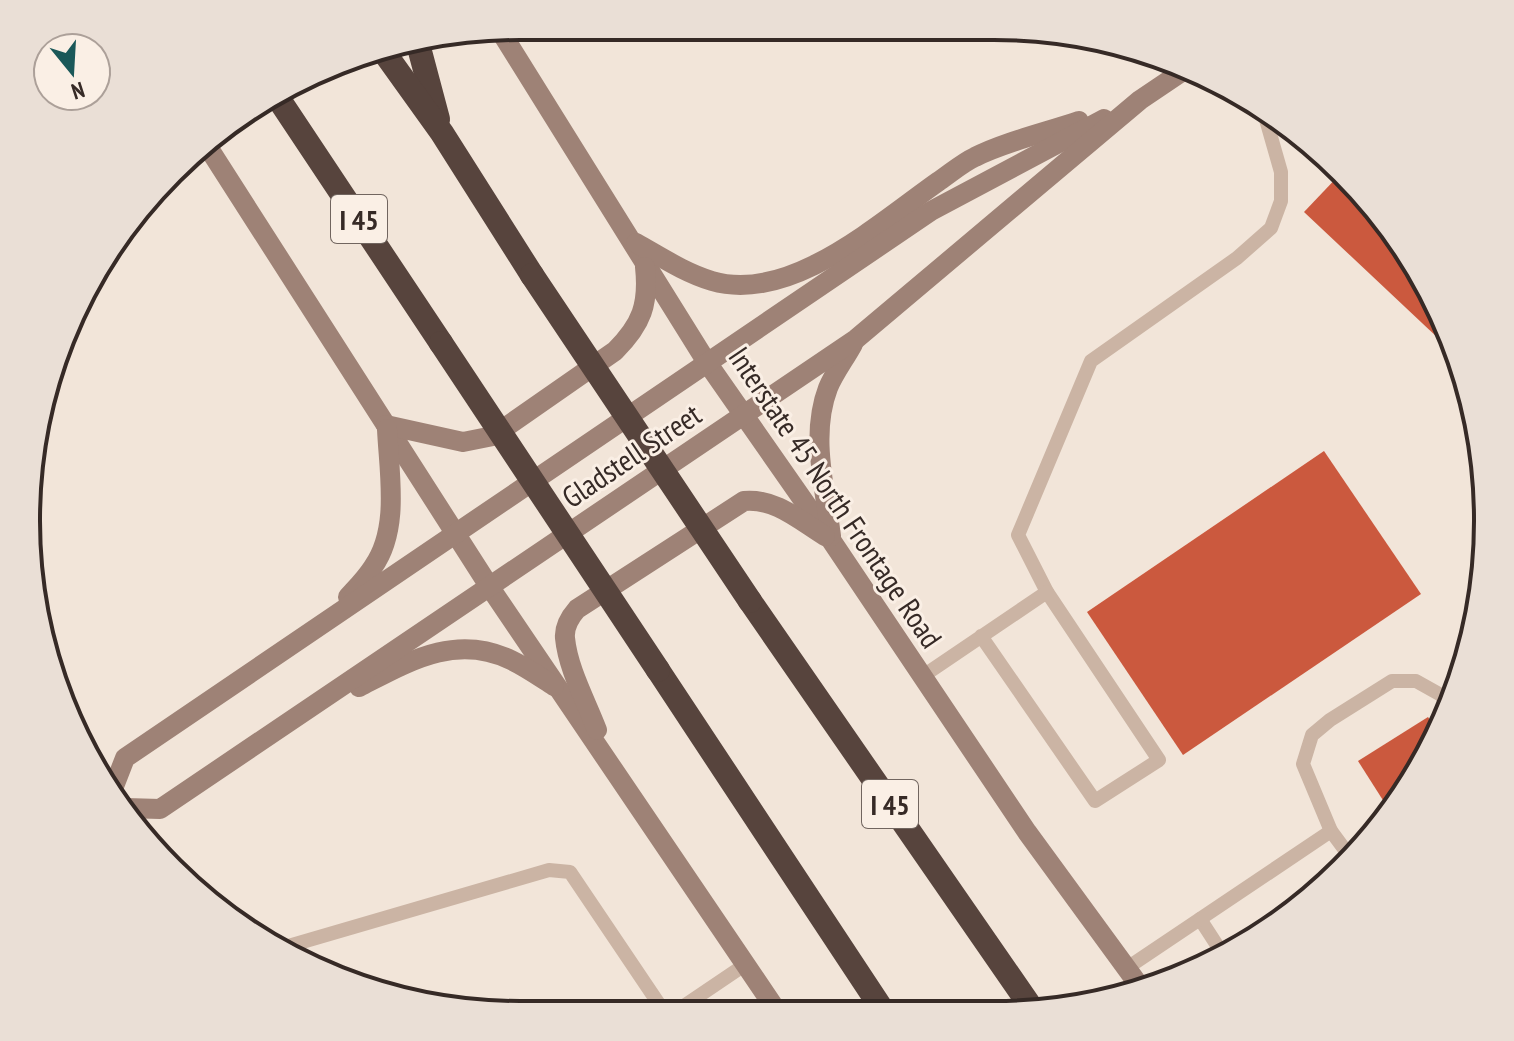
<svg xmlns="http://www.w3.org/2000/svg" width="1514" height="1041" font-family="'PT Sans Narrow',sans-serif">
  <style>
    .building { fill: #cb593e }
    .lines { fill: none; stroke-linecap: round; stroke-linejoin: round }
    .lane { stroke: #cbb4a4; stroke-width: 14 }
    .secondary { stroke: #9e8276; stroke-width: 20 }
    .highway { stroke: #57443d; stroke-width: 24 }
    .highway-bridge { stroke: #57443d; stroke-width: 24 }
    .labels { text-anchor: middle; dominant-baseline: central; stroke-width: 6; stroke-linejoin: round; paint-order: stroke }
    .shield { fill: #faefe5; stroke: #71655f; stroke-width: 2 }
    .shield-label { font-size: 28px; font-weight: bold; fill: #362a26 }
    .street-label { font-size: 30px; fill: #362a26; stroke: #faefe5 }
    .rim { fill: none; stroke: #362a26; stroke-width: 4 }
  </style>
  <rect width="100%" height="100%" fill="#f2e5d9"/>
  <g class="building">
    <path d="M1343 171 1451 332 1455 354 1304 212Z"/>
    <path d="M1324 451 1421 594 1183 755 1087 612Z"/>
    <path d="M1428 717 1437 730 1386 805 1358 761Z"/>
  </g>
  <g class="lines">
    <g class="lane">
      <path d="M1047 592 1018 535 1091 361 1237 258 1271 228 1281 201V172L1263 109"/>
      <path d="M923 676 1047 592 1159 760 1095 801 981 636"/>
      <path d="M1331 831 1303 764 1312 735 1330 720 1392 681H1416L1441 695 1450 710"/>
      <path d="M1200 919 1224 956"/>
      <path d="M285 947 549 870 570 872 665 1013"/>
      <path d="M1127 968 1331 831 1351 858"/>
      <path d="M675 1012 746 964"/>
    </g>
    <g class="secondary">
      <path d="M499 29 706 361 831 540 1027 832 1141 988"/>
      <path d="M206 144 489 586 777 1011"/>
      <path d="M636 243C661 257 685 273 712 281 790 304 879 223 939 181 951 173 962 163 975 157 1004 142 1047 132 1079 121"/>
      <path d="M386 425 463 442 493 436 615 351C642 324 649 304 645 267"/>
      <path d="M831 536C825 488 810 435 828 388 834 373 845 359 853 344"/>
      <path d="M348 597C357 587 366 578 373 567 400 529 389 473 387 429"/>
      <path d="M359 687C408 662 455 633 511 660 526 667 540 677 554 686"/>
      <path d="M597 730C586 701 568 669 565 638 564 627 570 617 577 609L744 501C775 498 799 520 825 536"/>
      <path d="M113 789 125 758 931 211 1104 119"/>
      <path d="M126 808 160 809 856 339 1140 100 1183 71"/>
    </g>
    <g class="highway">
      <path d="M417 40 438 119"/>
      <path d="M381 48 442 133 532 275"/>
      <path d="M276 95 441 343"/>
      <path d="M750 601 1031 1007"/>
      <path d="M658 670 882 1009"/>
    </g>
    <g class="highway-bridge">
      <path d="M532 275 750 601"/>
      <path d="M441 343 658 670"/>
    </g>
  </g>
  <g class="labels">
    <g class="shield">
      <rect x="331" y="195" width="56" height="48" rx="6"/>
      <rect x="862" y="780" width="56" height="48" rx="6"/>
    </g>
    <g class="shield-label">
      <text x="359" y="219">I 45</text>
      <text x="890" y="804">I 45</text>
    </g>
    <g class="street-label">
      <text transform="translate(631 455) rotate(-34)">Gladstell Street</text>
      <text transform="translate(836 497) rotate(56)">Interstate 45 North Frontage Road</text>
    </g>
  </g>
  <path d="M0 0H1514V1041H0ZM520 40H994A480 480 0 0 1 1474 520V521A480 480 0 0 1 994 1001H520A480 480 0 0 1 40 521V520A480 480 0 0 1 520 40Z" fill="#eadfd6" fill-rule="evenodd"/>
  <path class="rim" d="M520 40H994A480 480 0 0 1 1474 520V521A480 480 0 0 1 994 1001H520A480 480 0 0 1 40 521V520A480 480 0 0 1 520 40Z"/>
  <g transform="translate(72 72) rotate(162)"><circle r="38" fill="#faefe5" stroke="#aca099" stroke-width="2"/>
  <path d="M0-6L14 30L0 20L-14 30Z" fill="#1a5859"/>
  <text y="-12" font-size="22" font-weight="bold" text-anchor="middle" fill="#362a26">N</text>
  </g>
</svg>
